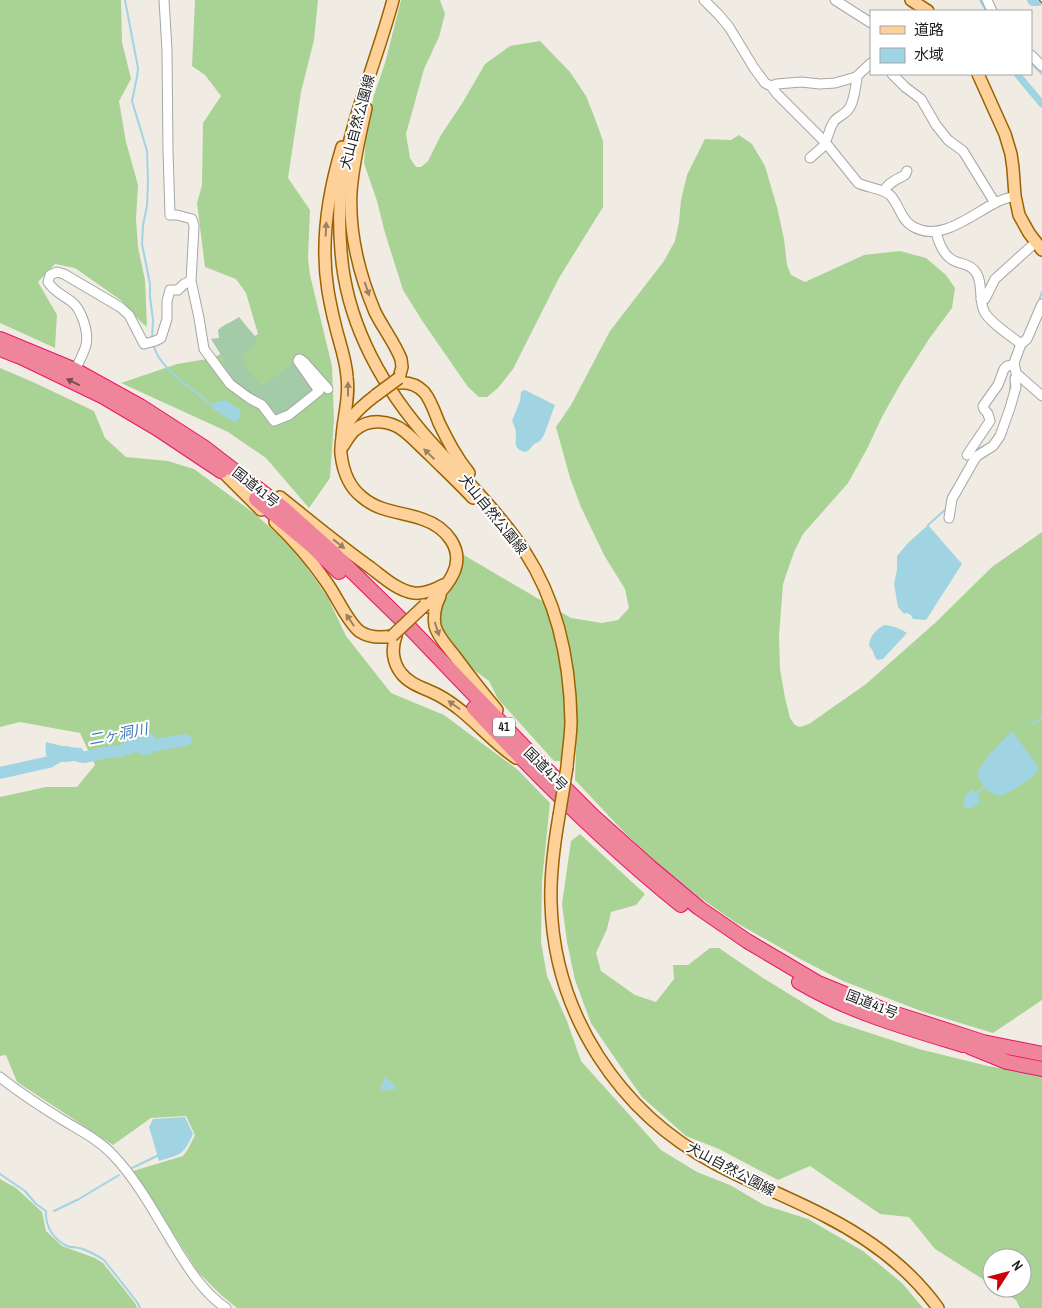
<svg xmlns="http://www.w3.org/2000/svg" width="1042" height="1308" font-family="'Archivo Narrow','Noto Sans JP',sans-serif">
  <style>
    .forest { fill: #a9d395 }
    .cemetery { fill: #a3cba8 }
    .water { fill: #a0d4e2 }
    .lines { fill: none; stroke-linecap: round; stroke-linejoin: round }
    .stream { stroke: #a0d4e2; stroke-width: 2 }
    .canal { stroke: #a0d4e2; stroke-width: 7 }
    .river { stroke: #a0d4e2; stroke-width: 12 }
    .minor-casing { stroke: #a6a6a6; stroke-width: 11 }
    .major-casing { stroke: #996300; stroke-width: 14 }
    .highway-casing { stroke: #ea1563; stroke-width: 16 }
    .minor { stroke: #fff; stroke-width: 9 }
    .major { stroke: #ffd19a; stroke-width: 11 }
    .highway { stroke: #ee859b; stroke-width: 14 }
    .rail-casing { stroke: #6d6d6d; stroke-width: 4 }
    .rail { stroke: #fff; stroke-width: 2; stroke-dasharray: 5.5; stroke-linecap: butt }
    .major-bridge-casing { stroke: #996300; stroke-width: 14; stroke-linecap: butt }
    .major-bridge { stroke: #ffd19a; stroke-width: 11 }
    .oneway { fill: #9a8163 }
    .oneway2 { fill: #7c4d57 }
    .labels { text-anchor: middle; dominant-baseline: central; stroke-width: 4; stroke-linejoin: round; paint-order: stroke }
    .shield { fill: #fff; stroke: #626262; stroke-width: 1 }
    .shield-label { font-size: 12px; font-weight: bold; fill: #1f1f1f }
    .street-label { font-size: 14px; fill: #1f1f1f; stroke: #fff }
    .water-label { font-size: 15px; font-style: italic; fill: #407aaf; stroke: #fff }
  </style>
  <rect width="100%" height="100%" fill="#f0ece4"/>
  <g class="forest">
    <path d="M0 0H121L122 42 131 79 119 101 126 142 138 185 136 219 138 247 145 280 147 327 140 321 122 301 75 268 55 264 38 282 57 315 55 348 0 323Z"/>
    <path d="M195 0H318L314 40 301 92 288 178 310 210 308 258 310 275 332 366 334 419 330 478 309 508 266 458 228 432 121 383 177 364 213 358 258 334 246 293 236 279 205 267 197 203 202 185 203 123 221 96 205 75 192 66Z"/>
    <path d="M401 0H440L445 14 439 37 424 69 406 134 410 158 416 167H421L428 161 441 135 463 102 485 64 510 46 540 41 570 72 586 96 594 116 603 141V207L559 278 513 369 498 388 487 397H479L468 387 423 322 403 290 385 233 377 201 364 163 366 135 374 95 385 63Z"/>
    <path d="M739 135 752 144 765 166 777 207 784 239 787 265 791 275 805 282 864 255 900 251 926 258 946 275 955 288 952 308 929 339 901 383 882 417 867 449 848 483 803 534 794 552 783 584 779 636 780 669 785 698 790 718 795 725 800 727 809 724 866 684 935 623 992 567 1042 532V1000L993 1033 921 1011 843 981 802 960 735 922 699 897 654 861 624 832 575 780 577 724 565 721 561 761H554L498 699 489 681 459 659 438 623 440 606 459 577 462 554 571 618 602 623 618 620 629 608 625 589 604 555 581 507 570 478 556 427 571 405 610 331 664 261 675 241 679 222 681 200 687 175 705 139 731 140Z"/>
    <path d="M0 368 33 382 94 411 105 438 126 457 168 461 194 469 255 514 294 549 328 598 346 636 391 693 444 715 518 770 550 803 542 881 541 942 547 976 567 1021 581 1061 661 1150 697 1172 730 1185 764 1205 808 1219 863 1251 902 1283 923 1308H237L221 1295 198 1272 133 1171 183 1156 188 1149 195 1135 186 1116 151 1118 113 1145 17 1082 6 1055 0 1056V797L46 787H77L95 765 80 733 20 722 0 727Z"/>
    <path d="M580 834 645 894 636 905 611 912 607 929 596 953 601 971 635 995 656 1002 674 979 673 965H688L710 948H719L763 978 833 1021 919 1049 988 1066 1042 1075V1308H1020L1016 1300 997 1288H1022V1258H992V1285L935 1249 909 1217 880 1214 810 1166 778 1180 719 1149 686 1136 642 1097 612 1054 591 1023 575 980 567 942 562 904 571 841Z"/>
    <path d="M0 1179 16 1188 42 1212 46 1231 62 1246 95 1258 103 1263 135 1303 137 1308H0Z"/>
  </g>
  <path class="cemetery" d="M239 317 258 340 242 357 248 371 262 386 295 362 315 389 288 412H283L276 417H274L257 395H249L234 381 227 372 224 360 211 339 219 338 218 330C224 324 232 322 239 317Z"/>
  <g class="water">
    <path d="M524 390 527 391 555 405 544 435 540 441 534 444 528 451 524 452C513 448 516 443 516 434 516 429 514 425 512 421L520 401 521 392Z"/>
    <path d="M225 400 239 409 241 414 237 421 234 422 212 408 216 402Z"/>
    <path d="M928 525 962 564 926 620 913 619 911 615 907 613 904 614 898 607 894 584 897 570V556L908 543Z"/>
    <path d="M884 625C892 625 901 629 907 633L883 659 877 660C873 655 875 652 869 646 870 635 875 631 884 625Z"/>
    <path d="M1012 731 1039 768C1037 770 1036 772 1035 774 1030 780 1005 796 998 796 993 795 988 791 985 787 982 784 978 778 978 774 978 764 1005 738 1012 731Z"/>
    <path d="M148 733 153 734C157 740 156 748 152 754L144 755 126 749 124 739C134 736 138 739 148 733Z"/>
    <path d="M46 742 66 747 81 748 83 750 82 757C76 763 54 764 48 758 44 754 46 746 46 742Z"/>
    <path d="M972 790C978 794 980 796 979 803L971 808H965L963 806C964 799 965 794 972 790Z"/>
    <path d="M385 1077 394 1084 396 1089 381 1091 380 1090Z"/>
    <path d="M185 1117 193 1134C183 1156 181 1154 159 1161L149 1127 153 1119Z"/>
  </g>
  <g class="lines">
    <g class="stream">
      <path d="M125 0 138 68 137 77 132 101 147 151 148 182 147 206 143 225 142 244 150 284V297L153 320 152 340"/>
      <path d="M980 0 986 11"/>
      <path d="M1031 63 1042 74"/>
      <path d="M1038 303 1042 292"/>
      <path d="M153 344C160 371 193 388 213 406"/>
      <path d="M1010 392 1011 375"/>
      <path d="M976 452 978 449 987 445"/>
      <path d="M928 525 946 509 948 496 954 487"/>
      <path d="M1031 725 1042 718"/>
      <path d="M977 793 986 785"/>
      <path d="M132 1168 159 1155"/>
      <path d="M0 1174 25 1191 36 1204 46 1211C45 1226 53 1239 67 1246 72 1248 78 1247 83 1249 90 1252 98 1256 104 1260L137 1302 140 1308"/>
      <path d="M54 1211 79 1199 119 1175"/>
    </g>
    <path class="canal" d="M1017 74 1042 104"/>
    <g class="river">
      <path d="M1033 0H1038"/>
      <path d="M0 773 49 762 66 752 82 757H85L109 752H117L143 744 155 745 186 740"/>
    </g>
    <g class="minor-casing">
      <g id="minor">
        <path d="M164 0 167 50 168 151 170 215H177L192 219 194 226 191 281 199 318 204 349 230 384 249 398 262 405 274 421 289 415 319 391 298 361 299 359H300L304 362 328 389"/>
        <path d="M704 0 719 15 729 27 754 68 765 83 771 86 777 94 825 142 858 183C868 188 881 188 890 195 899 204 901 220 912 226 939 243 970 216 993 204 1000 200 1007 198 1015 196"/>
        <path d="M835 0 871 23"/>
        <path d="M987 0 992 11"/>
        <path d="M1031 55 1042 66"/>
        <path d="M892 74 905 87 921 99 936 125 948 140 963 151 995 203"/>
        <path d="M771 86 777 84 801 82 820 84 835 83 856 77 871 63"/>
        <path d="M825 142C829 136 829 129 833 123 836 117 843 116 848 110 854 103 855 89 857 79L856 77"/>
        <path d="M810 158 826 144"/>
        <path d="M884 191C888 183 897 179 905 175L907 171"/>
        <path d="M936 232C939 244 944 258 957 262 963 264 970 265 974 270 984 281 978 298 984 311 988 321 1012 337 1021 344L1014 363 1016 373 1042 396"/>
        <path d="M981 299H985L995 279 1036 242"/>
        <path d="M1021 344 1027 339 1042 304"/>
        <path d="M75 370C79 362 84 353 86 345 89 333 82 310 72 302 63 295 54 292 48 282L50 275 57 272 64 274 120 307 129 315 144 344 155 341 161 338 167 319V301L170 290H178L184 284 191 281"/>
        <path d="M967 455 990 421 988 414 984 409 983 406 998 385 1004 369 1007 366 1014 365"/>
        <path d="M949 518 952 499 973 462 977 456 993 446 1000 436 1010 408 1016 387 1015 379 1017 375"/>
        <path d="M0 1077C21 1094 43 1108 66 1122 83 1132 100 1141 113 1155 138 1181 158 1219 177 1250 190 1271 205 1294 226 1308"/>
      </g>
    </g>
    <g class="major-casing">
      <g id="major">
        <path d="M393 0C377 60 351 118 342 179 339 202 339 227 341 251 346 321 378 380 423 433 457 472 496 508 525 552 557 601 570 662 571 721 571 736 568 752 567 767"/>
        <path d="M911 0 928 11"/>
        <path d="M978 74 1005 134 1011 154 1013 168 1015 196 1019 215 1029 233 1042 250"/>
        <path d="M366 108C360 135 353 163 351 192 349 232 359 274 375 312 383 328 394 342 401 359L402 367 399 378"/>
        <path d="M342 147C328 193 320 242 328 291 330 302 332 313 335 324 339 342 346 359 347 377 350 398 343 417 342 438"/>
        <path d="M399 383C408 382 417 385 424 392 431 400 435 413 439 423 448 441 456 457 469 473"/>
        <path d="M376 395C355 411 339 426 341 454 343 471 349 487 362 497 379 512 402 512 422 519 446 527 465 549 453 574 447 587 436 597 427 607"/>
        <path d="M343 446C347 440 350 434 355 430 369 418 390 420 404 431 413 438 421 447 430 455 444 469 459 483 473 498"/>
        <path d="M223 472 261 510"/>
        <path d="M280 497C310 521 340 546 371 568 383 577 398 591 414 593 425 594 434 590 443 585"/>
        <path d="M275 522C294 540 312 561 327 583 337 597 347 621 359 631 369 638 381 638 392 636"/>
        <path d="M440 596C435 606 433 615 435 626 438 637 447 646 454 655 468 674 482 692 497 710"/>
        <path d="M396 636C391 649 393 663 401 673 410 685 425 688 438 695 468 711 488 739 516 758"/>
        <path d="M559 816C554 845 550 874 551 903 554 1014 619 1113 716 1164 751 1183 789 1197 825 1216 868 1238 910 1269 938 1308"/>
      </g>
    </g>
    <g class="highway-casing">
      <g id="highway">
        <path d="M0 339 75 370 140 406 205 448 283 508 331 551 411 629 531 754 593 816 650 867 699 908 747 941 818 983 884 1010 983 1042 1042 1054"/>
        <path d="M0 349 23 358 104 397 158 429 221 471"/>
        <path d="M256 499 310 544 339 572"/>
        <path d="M474 708C539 778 606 845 681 905"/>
        <path d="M799 982C850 1012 907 1028 963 1045"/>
        <path d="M970 1047 1007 1062 1042 1069"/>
      </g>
    </g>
    <use href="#minor" class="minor"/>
    <use href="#major" class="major"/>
    <use href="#highway" class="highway"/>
    <g class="rail-casing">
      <path id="rail" d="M1041 0 1042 1"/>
    </g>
    <use href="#rail" class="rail"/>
    <g class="major-bridge-casing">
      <g id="major-bridge">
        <path d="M376 395 399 378"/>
        <path d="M392 636 425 605"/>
        <path d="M559 816 567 767"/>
      </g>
    </g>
    <use href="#major-bridge" class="major-bridge"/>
  </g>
  <defs><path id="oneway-solid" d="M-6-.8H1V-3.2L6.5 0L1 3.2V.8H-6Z" transform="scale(1.25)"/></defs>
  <g class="oneway">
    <use href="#oneway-solid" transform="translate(326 229) rotate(-87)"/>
    <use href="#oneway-solid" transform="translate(367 289) rotate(71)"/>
    <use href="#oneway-solid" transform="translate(348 389) rotate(-90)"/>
    <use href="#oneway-solid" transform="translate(429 454) rotate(-136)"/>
    <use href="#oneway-solid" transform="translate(339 544) rotate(38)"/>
    <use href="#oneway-solid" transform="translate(350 620) rotate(-124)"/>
    <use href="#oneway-solid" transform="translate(437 629) rotate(72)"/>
    <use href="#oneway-solid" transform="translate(454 705) rotate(-145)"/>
  </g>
  <use class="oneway2" href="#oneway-solid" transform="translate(73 382) rotate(-154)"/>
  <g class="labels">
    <rect class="shield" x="493" y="717.5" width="22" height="19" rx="4"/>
    <g class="shield-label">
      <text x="504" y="727">41</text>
    </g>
    <g class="street-label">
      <text transform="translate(357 122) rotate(-75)">犬山自然公園線</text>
      <text transform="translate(256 487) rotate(38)">国道41号</text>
      <text transform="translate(493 514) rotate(51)">犬山自然公園線</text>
      <text transform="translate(546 769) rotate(45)">国道41号</text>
      <text transform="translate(872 1004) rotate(21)">国道41号</text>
      <text transform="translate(731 1169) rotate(28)">犬山自然公園線</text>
    </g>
    <g class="water-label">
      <text transform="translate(118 734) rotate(-11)">二ヶ洞川</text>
    </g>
  </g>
  <rect x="870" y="10" width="162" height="65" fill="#ffffff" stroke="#a5a5a5"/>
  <rect x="880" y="26" width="25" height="8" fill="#ffd19a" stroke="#a5a5a5"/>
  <text x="914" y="35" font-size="15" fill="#1f1f1f">道路</text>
  <rect x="880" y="48" width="25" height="15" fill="#a0d4e2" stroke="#a5a5a5"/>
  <text x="914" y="60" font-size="15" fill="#1f1f1f">水域</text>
  <g transform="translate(1007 1273) rotate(54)"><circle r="24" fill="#ffffff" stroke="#a5a5a5"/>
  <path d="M0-4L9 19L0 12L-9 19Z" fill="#cd0005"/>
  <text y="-8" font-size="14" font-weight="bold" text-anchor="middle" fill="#1f1f1f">N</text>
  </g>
</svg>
